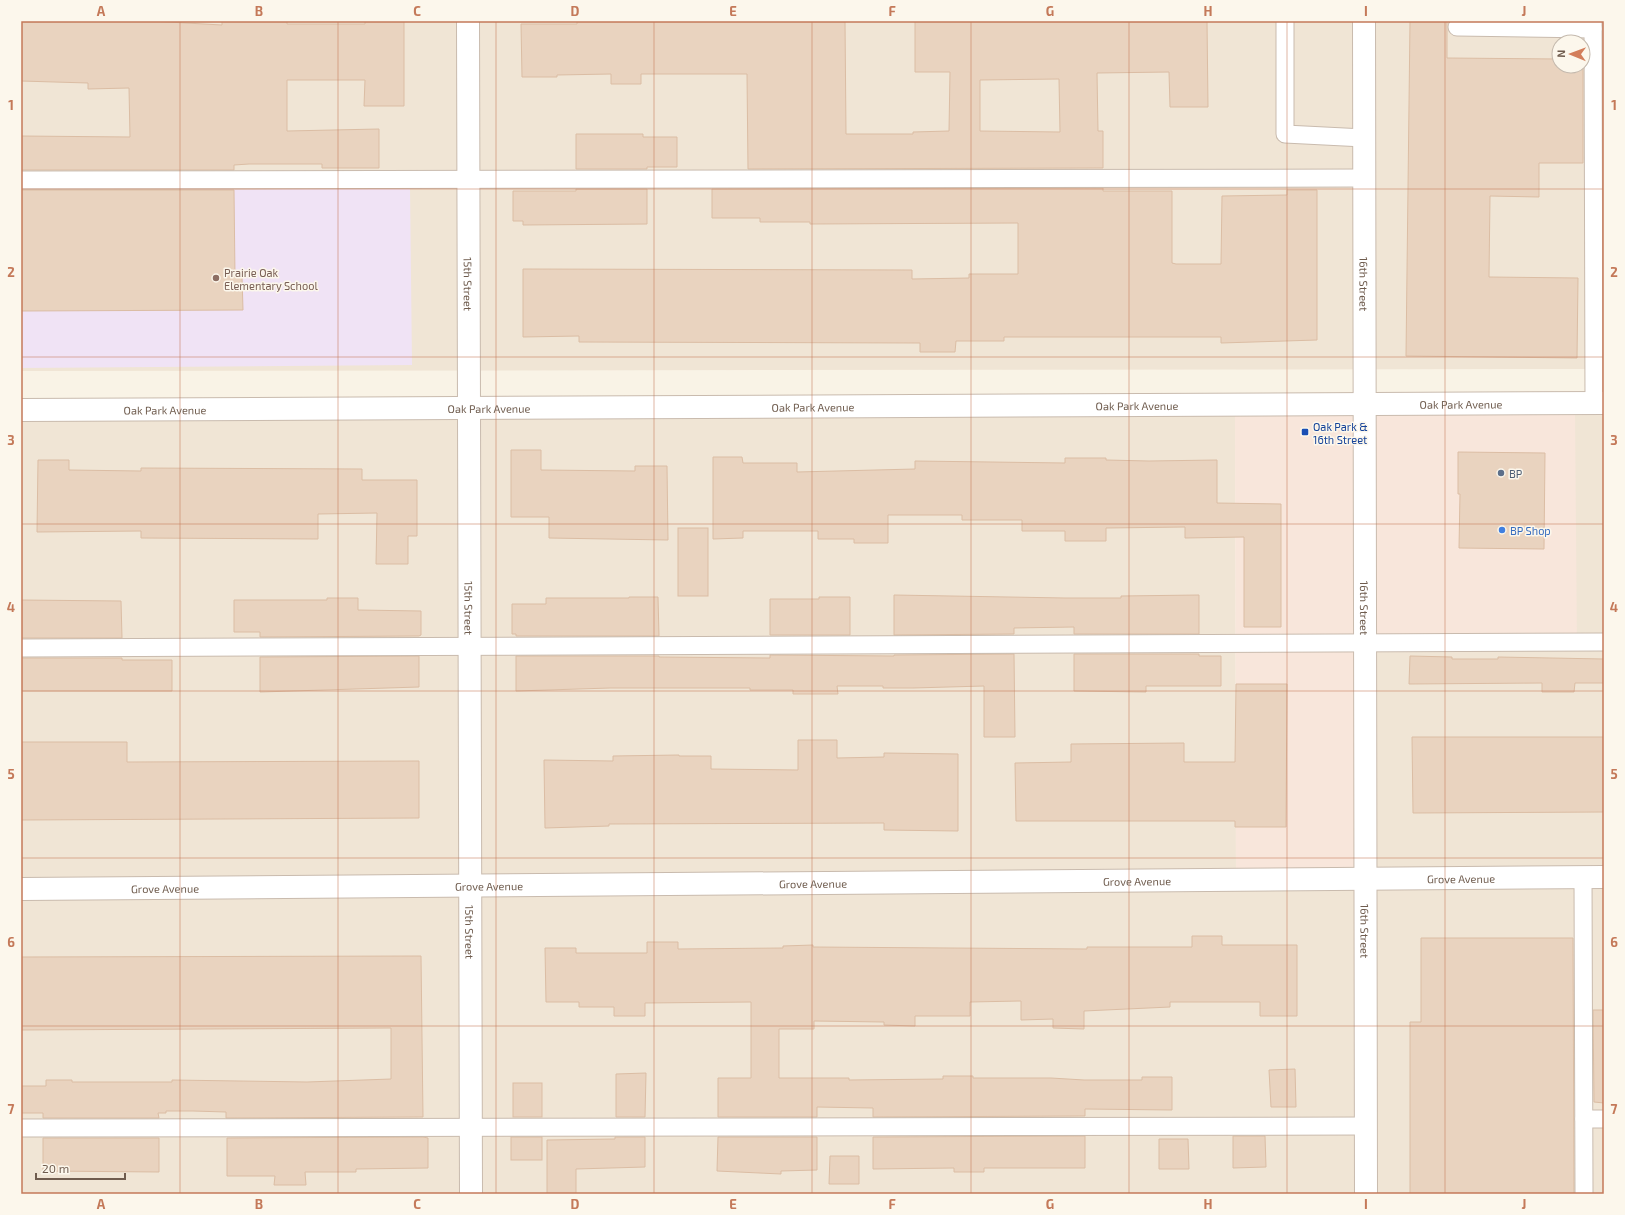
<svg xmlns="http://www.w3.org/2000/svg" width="1625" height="1215" font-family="'Exo 2',sans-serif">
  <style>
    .residential { fill: #f0e5d5; fill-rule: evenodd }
    .commercial { fill: #f8e6db }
    .education { fill: #f0e3f5 }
    .building { fill: #e9d3bf; stroke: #dbbda4; fill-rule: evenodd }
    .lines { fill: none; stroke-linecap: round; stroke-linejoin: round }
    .service-casing { stroke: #c9bbae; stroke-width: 19 }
    .minor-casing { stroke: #c9bbae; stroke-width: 24 }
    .tertiary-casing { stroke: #c9bbae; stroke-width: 24 }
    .service { stroke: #fff; stroke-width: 17 }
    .minor { stroke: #fff; stroke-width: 22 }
    .tertiary { stroke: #fff; stroke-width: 22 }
    .grid { fill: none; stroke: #c47959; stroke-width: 1; stroke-opacity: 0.55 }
    .education-dot { fill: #8d6e63; stroke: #fcf7ec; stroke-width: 1.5 }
    .transit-dot { fill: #1a4fb4; stroke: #fcf7ec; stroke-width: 1.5 }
    .service-dot { fill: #5c6f8a; stroke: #fcf7ec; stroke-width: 1.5 }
    .shop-dot { fill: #3f7fe0; stroke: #fcf7ec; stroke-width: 1.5 }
    .labels { text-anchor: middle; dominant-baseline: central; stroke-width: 3; stroke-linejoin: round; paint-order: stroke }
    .education-label { font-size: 11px; fill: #785e54; stroke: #fcf7ec; text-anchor: start }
    .street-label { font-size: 11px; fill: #6f5c4e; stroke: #fcf7ec }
    .transit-label { font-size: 11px; fill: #164399; stroke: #fcf7ec; text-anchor: start }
    .service-label { font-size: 11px; fill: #4e5e75; stroke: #fcf7ec; text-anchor: start }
    .shop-label { font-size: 11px; fill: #366cbe; stroke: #fcf7ec; text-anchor: start }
    .neatline { fill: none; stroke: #c47959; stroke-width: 1.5 }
    .grid-label { font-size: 13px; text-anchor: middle; font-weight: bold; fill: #c47959 }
  </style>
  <rect width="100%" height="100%" fill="#f9f3e6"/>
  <g class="residential">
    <path d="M21 21H1604V369L21 371ZM1559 42H1583V66H1559Z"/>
    <path d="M1604 409V1194H1373L1371 649 1575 410Z"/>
    <path d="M1235 410 1236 887 1361 885 1356 1194H21V416Z"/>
  </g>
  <path class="commercial" d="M1235 410H1575L1577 648 1371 649V885L1236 887Z"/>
  <path class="education" d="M410 188 412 365 21 368V191Z"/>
  <g class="building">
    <path d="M150 21 222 25V21H287V24H365V21H404V106H364L365 80H287V131L379 129V168H322V164H249L234 165V170H21V136L130 137 129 88 88 89V83L21 81V22Z"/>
    <path d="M577 21H845L846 134H913V132L949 131 950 72H915V21H1207L1208 107H1170L1169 72 1097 73 1098 131H1103V168L748 169 747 74H641V84H611V74L557 75V77H522L521 24H577ZM1059 79 1060 132 980 131V80Z"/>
    <path d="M1410 21H1447V58L1559 59V66H1583V59V163H1539V197L1490 196 1489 277 1578 278 1577 358 1406 356Z"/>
    <rect x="1603" y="59" width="1" height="104"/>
    <path d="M576 134H643V137H677V167H647V169H576Z"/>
    <path d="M1103 188V191H1172V263L1176 264H1221L1222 196 1287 195V190H1317V340L1221 343V337H1004V341H956L955 352H920V343L579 342V336L523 337V269L912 270V279L969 278V274H1018V223L810 224V222H760V218H712V189Z"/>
    <path d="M576 189H647V224L523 225V221H513V191H576Z"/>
    <path d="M21 190H234L235 277H242L243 310 21 311Z"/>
    <path d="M511 450H541V470L635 471V466H667L668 540 549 538V517H511Z"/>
    <path d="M1458 452 1545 453 1544 549 1459 548 1460 494H1458Z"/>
    <path d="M713 457H742L743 463H797V472L915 469V461L1065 463V458H1106V460L1149 461 1217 460V503L1281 504V627H1244V537L1185 538V527L1106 528V541H1065V531H1022V520H962V515H888V543H854V539H818V531H743V538L713 539Z"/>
    <path d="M38 460H69V470L141 471V468L362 469V480H417V536H408V564H376L377 513 318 514V539L141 538V531L37 532Z"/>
    <rect x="678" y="528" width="30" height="68"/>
    <path d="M894 595 1065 598H1121V596L1199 595V634H1074V627L1014 628V634L894 635Z"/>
    <path d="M629 597H658L659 636H516V634H512V604H546V598H629Z"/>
    <path d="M819 597H850V635H770V599H819Z"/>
    <path d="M327 598H358V610L421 611V635L419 636 260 637V632H234V600H327Z"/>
    <path d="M21 600 121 601 122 638H21Z"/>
    <path d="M1014 654 1015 737H984V686L913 688H883V686H837L838 694H793V690H750V688H610L516 691V656H659V657L770 658V655L894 656V655Z"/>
    <path d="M1074 654H1199V656H1221V686H1146V692L1074 691Z"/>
    <path d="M419 656V687L260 692V657Z"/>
    <path d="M1410 656 1452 657V659H1498V657L1604 659V683H1575L1574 692H1542V683L1409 684Z"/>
    <path d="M21 658H122V660H172V691H21Z"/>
    <path d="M1236 684H1287L1286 827H1235V821H1016L1015 763 1071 762V744L1184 743V762H1235Z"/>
    <path d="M1412 737H1604V812L1413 813Z"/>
    <path d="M798 740H837V758L884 757V753L958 754V831L884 830V823L609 824V826L545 828 544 760 613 761V756L679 755V756H711V769L798 770Z"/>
    <path d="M21 742H127V762L419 761V818L21 820Z"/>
    <path d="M1192 936H1222V945H1297V1016H1260V1002H1170V1007L1084 1011V1029L1053 1028V1019L1021 1020V1001L970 1002V1016H915V1026L884 1025V1022L814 1021V1029H779V1078H849V1080L943 1079V1076H973V1078H1051L1084 1080H1142V1077H1172V1110L1085 1109V1116L873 1117V1108L817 1107V1117H718V1078H751V1002L645 1003V1016H614V1007H579V1002H546L545 948H576V953H647V942H678V949L783 948V946L813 945V947L1087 949V947H1192Z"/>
    <path d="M1421 938H1573L1574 1194H1410V1022H1421Z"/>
    <path d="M421 956 423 1117 226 1118V1112L193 1111H166V1113H158L159 1118H43V1113H21V1086H46V1080H72V1082H172V1080L307 1082 391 1079V1028L21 1030V957Z"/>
    <path d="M1593 1010H1604V1103L1594 1102Z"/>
    <path d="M1295 1069 1296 1107H1271L1269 1070Z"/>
    <path d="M646 1073 645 1117H616V1074Z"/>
    <rect x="513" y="1083" width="29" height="34"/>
    <path d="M1085 1136V1168H984V1172H954V1168L873 1169V1137Z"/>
    <path d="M1233 1136H1265L1266 1167 1233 1168Z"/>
    <path d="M423 1137 428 1138V1168L356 1169V1172H305L306 1185H274L275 1176H227V1138Z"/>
    <rect x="511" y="1137" width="31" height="23"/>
    <path d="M615 1137H645V1167L576 1169V1194H547V1140L615 1139Z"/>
    <path d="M718 1137H817V1170L781 1171V1174L717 1171Z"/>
    <path d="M43 1138H159V1172L43 1171Z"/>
    <path d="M1159 1139H1188L1189 1169H1159Z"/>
    <path d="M830 1156H859V1184H829Z"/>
  </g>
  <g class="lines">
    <g class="service-casing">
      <g id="service">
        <path d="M1285 21V134L1364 138"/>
        <path d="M1593 21 1594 403"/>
        <path d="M1457 27 1593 29"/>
        <path d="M21 180 1364 178"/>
        <path d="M21 648 1604 642"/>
        <path d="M1583 877 1584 1194"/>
        <path d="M1584 1119H1604"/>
        <path d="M21 1128 1366 1126"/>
      </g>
    </g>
    <g class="minor-casing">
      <g id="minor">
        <path id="s1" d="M468 21 471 1194"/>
        <path id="s2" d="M21 889 1604 877"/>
      </g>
    </g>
    <g class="tertiary-casing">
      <g id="tertiary">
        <path id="s3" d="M1364 21 1366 1194"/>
        <path id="s4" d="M21 410 1604 403"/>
      </g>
    </g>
    <use href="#service" class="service"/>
    <use href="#minor" class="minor"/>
    <use href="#tertiary" class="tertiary"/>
  </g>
  <path class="grid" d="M180 21V1194M338 21V1194M496 21V1194M654 21V1194M812 21V1194M971 21V1194M1129 21V1194M1287 21V1194M1445 21V1194M21 189H1604M21 357H1604M21 524H1604M21 691H1604M21 858H1604M21 1026H1604"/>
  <circle class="education-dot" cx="216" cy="278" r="4"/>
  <rect class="transit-dot" x="1301" y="428" width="8" height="8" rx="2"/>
  <circle class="service-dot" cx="1501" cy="473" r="4"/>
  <circle class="shop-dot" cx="1502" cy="530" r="4"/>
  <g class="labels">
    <g class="education-label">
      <text x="224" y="272">Prairie Oak<tspan x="224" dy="13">Elementary School</tspan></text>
    </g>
    <g class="street-label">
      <text stroke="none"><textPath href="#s1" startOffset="263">15th Street</textPath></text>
      <text stroke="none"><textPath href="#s3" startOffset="263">16th Street</textPath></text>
      <text stroke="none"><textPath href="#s4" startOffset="1440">Oak Park Avenue</textPath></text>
      <text stroke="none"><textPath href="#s4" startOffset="1116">Oak Park Avenue</textPath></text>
      <text stroke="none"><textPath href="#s4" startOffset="792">Oak Park Avenue</textPath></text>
      <text stroke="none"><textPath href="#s4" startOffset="468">Oak Park Avenue</textPath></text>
      <text stroke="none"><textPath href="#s4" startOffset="144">Oak Park Avenue</textPath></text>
      <text stroke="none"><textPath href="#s1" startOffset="587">15th Street</textPath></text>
      <text stroke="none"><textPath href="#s3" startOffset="587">16th Street</textPath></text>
      <text stroke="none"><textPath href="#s2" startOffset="1440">Grove Avenue</textPath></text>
      <text stroke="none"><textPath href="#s2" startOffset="1116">Grove Avenue</textPath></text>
      <text stroke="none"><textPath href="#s2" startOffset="792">Grove Avenue</textPath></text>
      <text stroke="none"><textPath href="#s2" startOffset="468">Grove Avenue</textPath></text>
      <text stroke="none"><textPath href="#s2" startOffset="144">Grove Avenue</textPath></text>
      <text stroke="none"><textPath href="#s1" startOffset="911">15th Street</textPath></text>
      <text stroke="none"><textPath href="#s3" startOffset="910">16th Street</textPath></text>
    </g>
    <g class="transit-label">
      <text x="1313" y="426">Oak Park &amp;<tspan x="1313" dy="13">16th Street</tspan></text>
    </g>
    <g class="service-label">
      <text x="1509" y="473">BP</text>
    </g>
    <g class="shop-label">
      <text x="1510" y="530">BP Shop</text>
    </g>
  </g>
  <rect width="1625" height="1215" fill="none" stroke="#fcf7ec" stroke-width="44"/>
  <g transform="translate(1571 54) rotate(271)"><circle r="19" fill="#fcf7ec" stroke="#c4b9ad"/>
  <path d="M0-3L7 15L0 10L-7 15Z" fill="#d37e5b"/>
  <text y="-6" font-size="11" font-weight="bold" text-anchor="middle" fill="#6f5c4e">N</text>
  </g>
  <path d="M36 1173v6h89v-6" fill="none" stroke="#6f5c4e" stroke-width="2"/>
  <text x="42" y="1173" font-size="12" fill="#6f5c4e" stroke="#fcf7ec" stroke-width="3" paint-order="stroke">20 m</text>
  <rect x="22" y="22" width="1581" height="1171" class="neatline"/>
  <g class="grid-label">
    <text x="101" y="16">A</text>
    <text x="259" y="16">B</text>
    <text x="417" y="16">C</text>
    <text x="575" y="16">D</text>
    <text x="733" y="16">E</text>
    <text x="892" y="16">F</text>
    <text x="1050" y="16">G</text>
    <text x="1208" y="16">H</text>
    <text x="1366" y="16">I</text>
    <text x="1524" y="16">J</text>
    <text x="11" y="110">1</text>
    <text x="1614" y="110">1</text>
    <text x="11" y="277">2</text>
    <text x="1614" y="277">2</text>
    <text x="11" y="445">3</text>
    <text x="1614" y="445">3</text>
    <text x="11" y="612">4</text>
    <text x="1614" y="612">4</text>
    <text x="11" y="779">5</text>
    <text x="1614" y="779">5</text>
    <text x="11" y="947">6</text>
    <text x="1614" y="947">6</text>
    <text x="11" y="1114">7</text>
    <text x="1614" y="1114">7</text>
    <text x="101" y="1209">A</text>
    <text x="259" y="1209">B</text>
    <text x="417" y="1209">C</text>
    <text x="575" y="1209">D</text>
    <text x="733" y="1209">E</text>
    <text x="892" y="1209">F</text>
    <text x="1050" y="1209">G</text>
    <text x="1208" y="1209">H</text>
    <text x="1366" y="1209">I</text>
    <text x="1524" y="1209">J</text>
  </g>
</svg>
